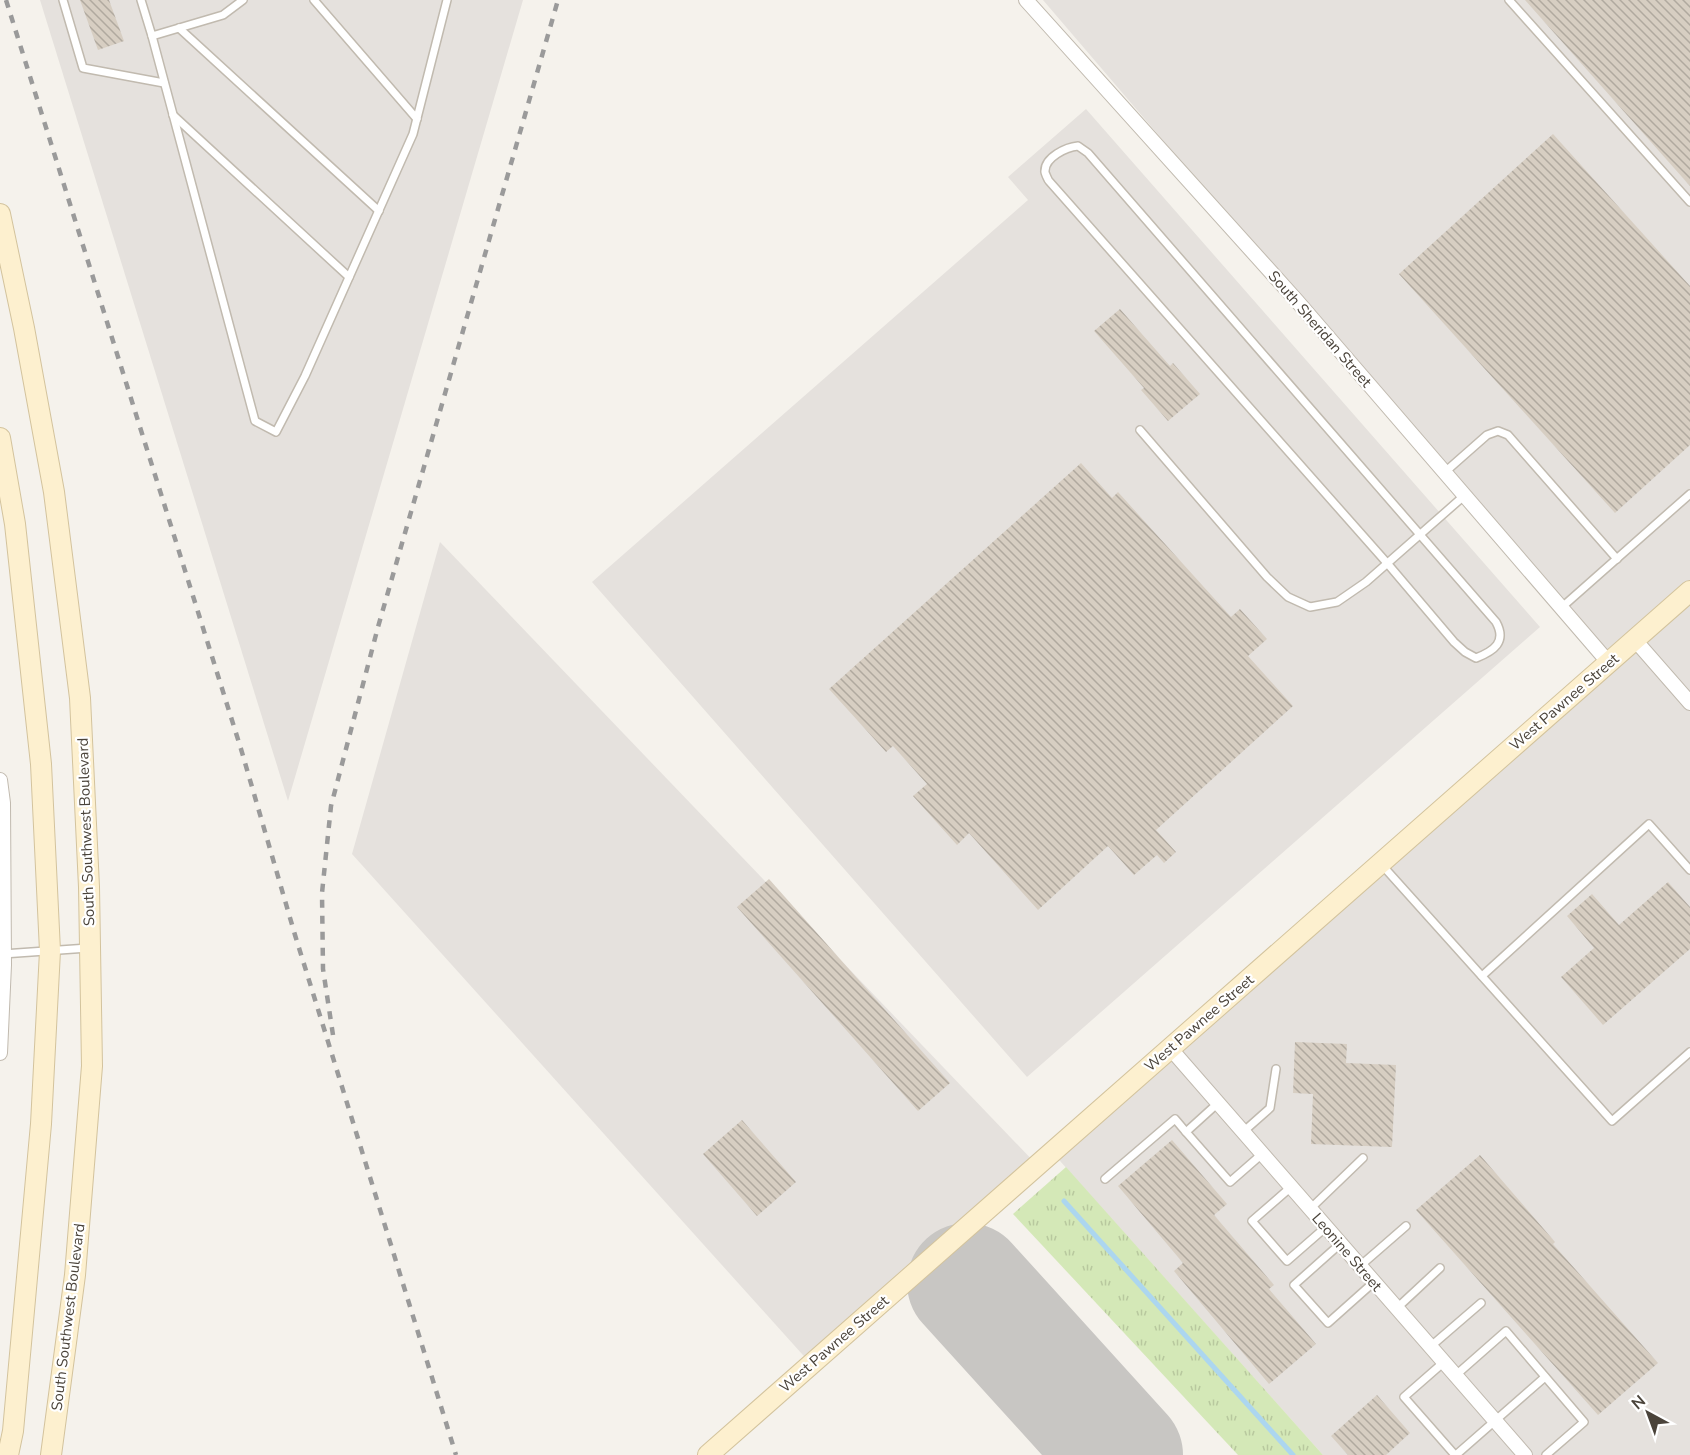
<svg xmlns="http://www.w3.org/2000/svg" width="1690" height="1455" font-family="'Nunito Sans',sans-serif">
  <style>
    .industrial { fill: #e5e1dd }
    .grass { fill: url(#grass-tufts) }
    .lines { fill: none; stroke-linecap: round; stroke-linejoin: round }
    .stream { stroke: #acd6ef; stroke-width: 5 }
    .runway { stroke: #c8c6c3; stroke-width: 120 }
    .building { fill: url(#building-back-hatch) }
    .lane-casing { stroke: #c1baaf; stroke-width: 10 }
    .street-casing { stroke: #c1baaf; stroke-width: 16 }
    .secondary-casing { stroke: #d3c39d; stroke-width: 22 }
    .lane { stroke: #fff; stroke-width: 7 }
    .street { stroke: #fff; stroke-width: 14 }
    .secondary { stroke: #fdf0cf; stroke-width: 20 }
    .rail { stroke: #9a9a9a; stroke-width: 4.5; stroke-dasharray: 8 8; stroke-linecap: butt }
    .labels { text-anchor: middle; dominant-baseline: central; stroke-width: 4.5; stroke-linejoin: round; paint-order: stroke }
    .street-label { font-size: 15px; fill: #4a433a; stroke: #fff }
  </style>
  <defs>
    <pattern id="grass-tufts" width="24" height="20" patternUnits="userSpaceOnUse" patternTransform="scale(1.5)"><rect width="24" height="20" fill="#d4e8b7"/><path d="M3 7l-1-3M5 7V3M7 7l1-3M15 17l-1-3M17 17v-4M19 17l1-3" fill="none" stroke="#b8c89e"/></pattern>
    <pattern id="building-back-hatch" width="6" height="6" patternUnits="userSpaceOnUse" patternTransform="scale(1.5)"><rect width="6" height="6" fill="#d7cec2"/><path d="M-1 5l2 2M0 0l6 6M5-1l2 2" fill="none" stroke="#b0a99f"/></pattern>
  </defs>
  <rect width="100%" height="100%" fill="#f5f2ec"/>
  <g class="industrial">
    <path d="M40 0H523L288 801Z"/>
    <path d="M1043 0H1690V1455H1323L1052 1152 1609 662Z"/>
    <path d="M1086 109 1540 627 1027 1077 592 582 1028 200 1008 177Z"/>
    <path d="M440 542 1037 1165 811 1364 352 854Z"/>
  </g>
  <path class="grass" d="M1066 1167 1323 1455H1238L1013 1214Z"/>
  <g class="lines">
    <path class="stream" d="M1064 1201 1293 1455"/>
    <path class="runway" d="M967 1283 1123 1455"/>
  </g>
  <g class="building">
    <path d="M80 0H109L124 41 98 50Z"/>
    <path d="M1525 0H1690V186Z"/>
    <path d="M1553 134 1690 286V445L1615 513 1399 274Z"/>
    <path d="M1120 309 1170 366 1173 363 1200 394 1168 421 1141 390 1144 388 1094 331Z"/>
    <path d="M1081 463 1112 498 1118 492 1231 617 1240 609 1267 639 1248 656 1293 706 1156 830 1176 852 1164 863 1157 855 1134 875 1108 846 1038 910 969 833 957 845 913 796 927 784 893 746 886 752 829 689Z"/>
    <path d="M769 879 950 1083 918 1111 737 907Z"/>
    <path d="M1668 882 1690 907V949L1603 1025 1561 977 1594 948 1567 916 1592 894 1619 925Z"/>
    <path d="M1295 1042 1347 1044 1346 1063 1396 1065 1392 1147 1311 1144 1313 1094 1293 1093Z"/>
    <path d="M742 1120 796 1182 757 1216 703 1154Z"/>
    <path d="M1172 1140 1227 1204 1214 1215 1274 1285 1269 1289 1316 1344 1269 1384 1174 1271 1183 1263 1118 1186Z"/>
    <path d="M1480 1155 1555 1242 1553 1244 1658 1363 1598 1415 1416 1210Z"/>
    <path d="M1377 1395 1410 1433 1386 1455H1348L1331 1436Z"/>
  </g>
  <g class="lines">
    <g class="lane-casing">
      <g id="lane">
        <path d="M63 0 83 68 164 83"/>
        <path d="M141 0 152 36 223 15 243 0"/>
        <path d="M314 0 417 119"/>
        <path d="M1509 0 1690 202"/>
        <path d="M179 28 379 211"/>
        <path d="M152 36 255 421 276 432 305 376 413 134 447 0"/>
        <path d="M173 115 349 277"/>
        <path d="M1078 146 1088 153 1496 622C1507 642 1494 651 1476 658L1465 652 1454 642 1387 563 1049 181C1048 180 1045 173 1045 172 1044 157 1067 147 1078 146Z"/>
        <path d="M1140 430 1267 577 1288 597 1310 607 1337 602 1366 582 1465 495"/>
        <path d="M1445 472 1487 435 1498 431 1508 435 1617 559"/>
        <path d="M1561 608 1690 494"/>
        <path d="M1382 865 1612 1121 1690 1052"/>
        <path d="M3 954 88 948"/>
        <path d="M1482 976 1649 824 1690 870"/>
        <path d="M1218 1103 1186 1132 1230 1182 1262 1154"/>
        <path d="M1243 1132 1270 1108 1276 1069"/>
        <path d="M1105 1179 1175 1119 1186 1132"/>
        <path d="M1291 1187 1252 1221 1287 1261 1326 1227"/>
        <path d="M1310 1209 1363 1158"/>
        <path d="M1340 1244 1294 1285 1328 1323 1374 1282"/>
        <path d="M1360 1266 1406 1226"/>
        <path d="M1397 1308 1440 1268"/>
        <path d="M1430 1347 1481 1303"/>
        <path d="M1444 1362 1404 1397 1455 1455"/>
        <path d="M1456 1375 1506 1331 1584 1422 1546 1455"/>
        <path d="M1456 1455 1545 1377"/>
      </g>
    </g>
    <g class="street-casing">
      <g id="street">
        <path d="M1026 0 1297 301 1609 663"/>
        <path d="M1635 640 1690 703"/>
        <path d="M0 780 3 803 4 965 0 1053"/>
        <path d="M1170 1048 1525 1455"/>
      </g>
    </g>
    <g class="secondary-casing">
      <g id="secondary">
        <path d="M0 214 24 328 54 492 80 698 89 887 92 1066 75 1275 51 1455"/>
        <path d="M0 438 15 524 41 764 50 951 41 1124 13 1431 8 1455"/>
        <path d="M708 1455 1690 591"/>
      </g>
    </g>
    <use href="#lane" class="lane"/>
    <use href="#street" class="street"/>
    <use href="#secondary" class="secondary"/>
    <g class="rail">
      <path d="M6 0 241 749 295 935 456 1455"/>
      <path d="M333 1035 323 969 322 893 331 806 378 627 558 0"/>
    </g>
  </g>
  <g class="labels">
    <g class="street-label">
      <text transform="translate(1320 329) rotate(49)">South Sheridan Street</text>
      <text transform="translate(1564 702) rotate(-41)">West Pawnee Street</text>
      <text transform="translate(86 832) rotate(-92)">South Southwest Boulevard</text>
      <text transform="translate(1199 1023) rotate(-41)">West Pawnee Street</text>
      <text transform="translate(1347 1252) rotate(49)">Leonine Street</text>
      <text transform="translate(68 1317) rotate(-83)">South Southwest Boulevard</text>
      <text transform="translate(834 1344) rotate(-41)">West Pawnee Street</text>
    </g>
  </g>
  <g transform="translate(1648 1413) rotate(319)" stroke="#ffffff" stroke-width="4.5" paint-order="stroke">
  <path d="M0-4.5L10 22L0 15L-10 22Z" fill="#4a433a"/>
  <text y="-9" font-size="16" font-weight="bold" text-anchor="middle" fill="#4a433a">N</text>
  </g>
</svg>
